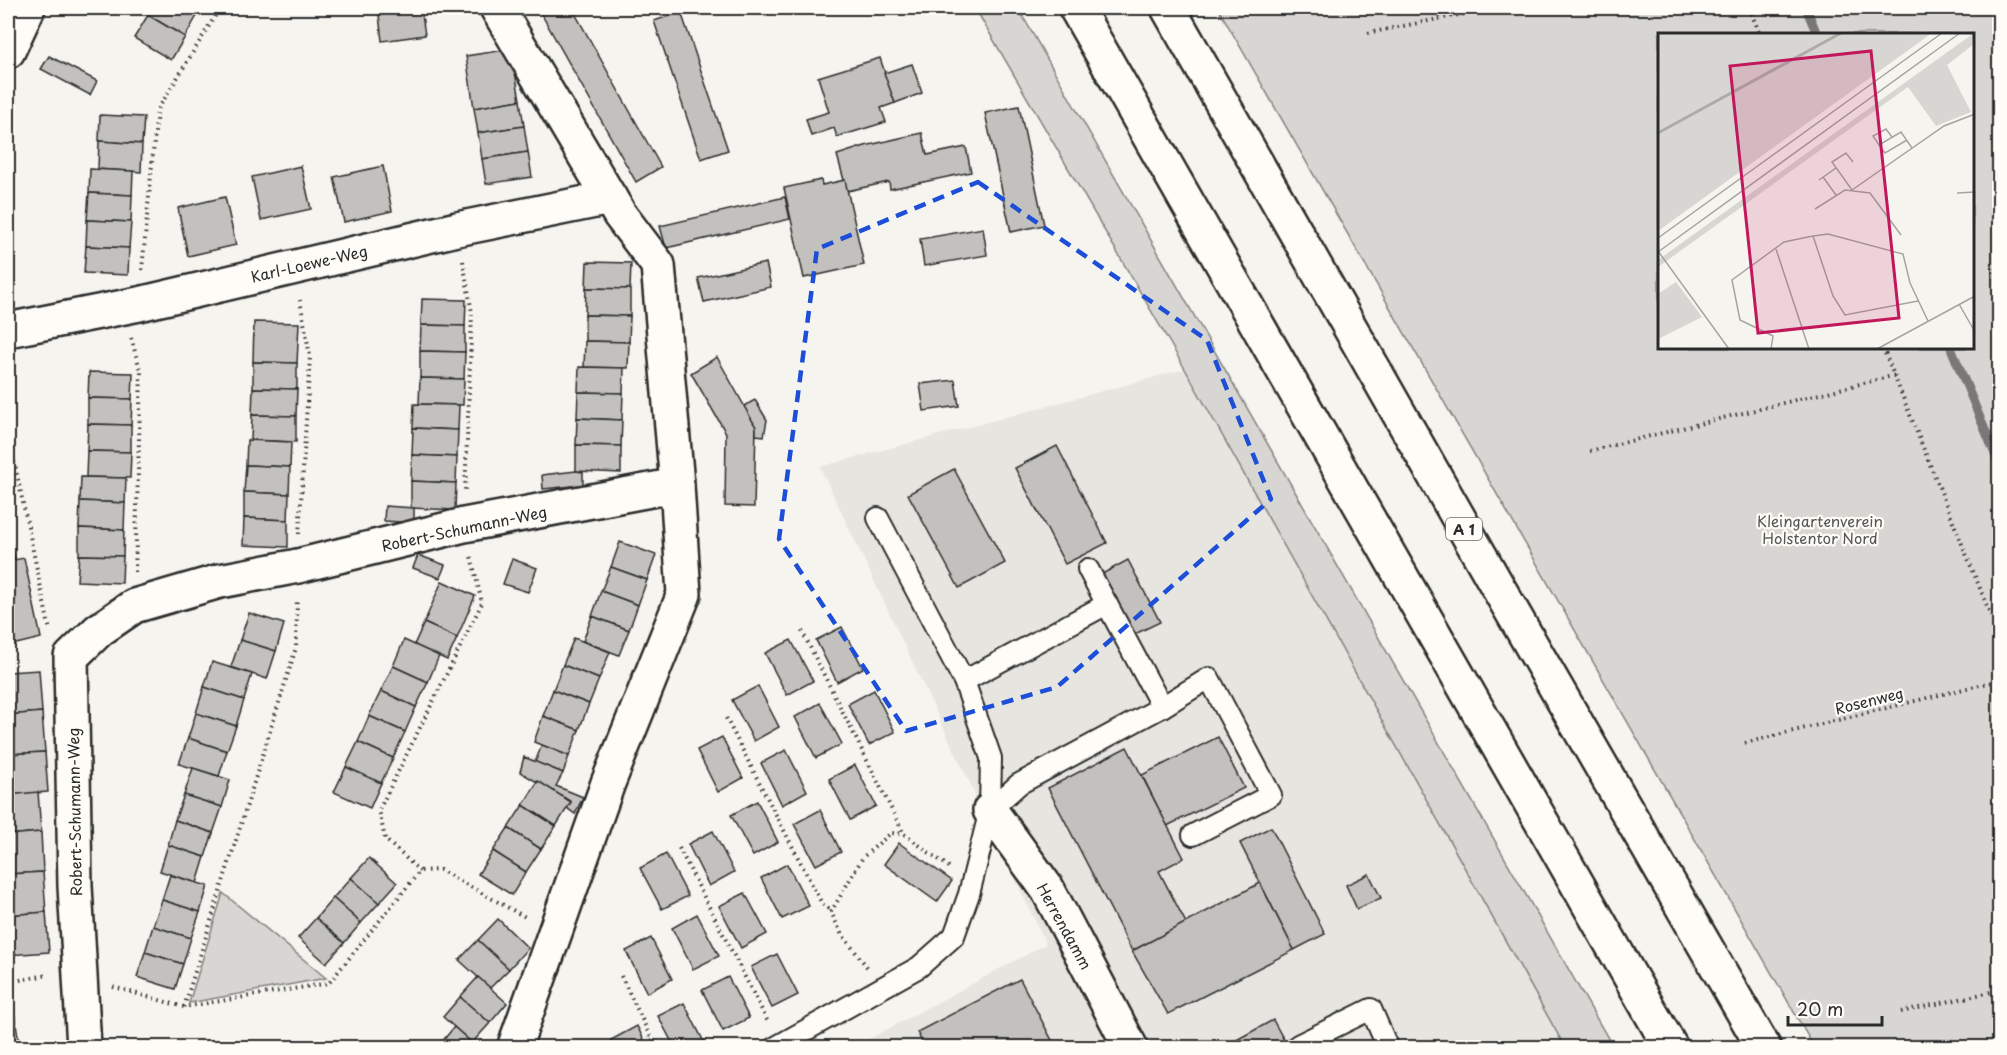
<svg xmlns="http://www.w3.org/2000/svg" width="2007" height="1055" font-family="'Playpen Sans',sans-serif">
  <style>
    .built { fill: #e6e5e0 }
    .green { fill: #d7d6d2; stroke: #81807e; stroke-width: 1.5; fill-rule: evenodd }
    .lines { fill: none; stroke-linecap: round; stroke-linejoin: round }
    .stream { stroke: #797877; stroke-width: 9 }
    .building { fill: #c2c1be; stroke: #2b2b2b; stroke-width: 1.5 }
    .lane-casing { stroke: #2b2b2b; stroke-width: 24 }
    .street-casing { stroke: #2b2b2b; stroke-width: 38 }
    .highway-casing { stroke: #2b2b2b; stroke-width: 38 }
    .path { stroke: #2b2b2b; stroke-width: 4; stroke-dasharray: 1.5 4.5; stroke-linecap: butt }
    .lane { stroke: #fdfcf7; stroke-width: 20 }
    .street { stroke: #fdfcf7; stroke-width: 33 }
    .highway { stroke: #fdfcf7; stroke-width: 33 }
    .marked { fill: none; stroke: #1d4ed8; stroke-width: 4.5; stroke-dasharray: 12 8; stroke-linejoin: round }
    .labels { text-anchor: middle; dominant-baseline: central; stroke-width: 4.5; stroke-linejoin: round; paint-order: stroke }
    .shield { fill: #fdfcf7; stroke: #6a6a68; stroke-width: 1.5 }
    .shield-label { font-size: 14px; font-weight: bold; fill: #2b2b2b }
    .street-label { font-size: 15px; fill: #2b2b2b; stroke: #fdfcf7 }
    .park-label { font-size: 15px; fill: #565655; stroke: #fdfcf7 }
    .inset-river { fill: none; stroke: #adaca9; stroke-width: 3 }
    .inset-road { fill: none; stroke: #a4a4a1; stroke-width: 1.5 }
    .view { fill: #c2185b; fill-opacity: 0.15; stroke: #c2185b; stroke-width: 3 }
    .inset-edge { fill: none; stroke: #2b2b2b; stroke-width: 3 }
  </style>
  <rect width="100%" height="100%" fill="#f5f4ef"/>
  <filter id="ink" filterUnits="userSpaceOnUse"><feTurbulence type="fractalNoise" baseFrequency=".0167" numOctaves="2"/><feDisplacementMap in="SourceGraphic" scale="12" xChannelSelector="R" yChannelSelector="G"/><feConvolveMatrix kernelMatrix="1 2 1 2 8 2 1 2 1" color-interpolation-filters="sRGB"/></filter>
  <g filter="url(#ink)">
    <path class="built" d="M1185 369 1565 1047H864L862 1043 1046 944 820 467Z"/>
    <g class="green">
      <path d="M975 8H1018L1613 1047H1565L1185 369Z"/>
      <path d="M1218 8H1999V1047H1814ZM1659 34H1972V348H1659Z"/>
      <path d="M223 893 326 978 189 1003Z"/>
    </g>
    <g class="lines">
      <g class="stream">
        <path d="M1806 8 1817 34"/>
        <path d="M1951 348 2000 466"/>
      </g>
    </g>
    <g class="building">
      <path d="M152 8H188L198 14 185 37 148 15Z"/>
      <path d="M378 8H421L379 15Z"/>
      <path d="M421 8 425 35 382 41 379 15Z"/>
      <path d="M538 8H572L661 167 636 182Z"/>
      <path d="M681 12 728 150 701 159 654 21Z"/>
      <path d="M148 15 185 37 171 60 134 38Z"/>
      <path d="M511 49 520 100 474 108 466 56Z"/>
      <path d="M49 56 97 81 90 95 41 69Z"/>
      <path d="M880 58 895 103 881 108 886 122 837 137 834 128 811 136 806 119 829 112 818 77Z"/>
      <path d="M912 64 922 93 895 103 884 73Z"/>
      <path d="M520 100 524 126 478 133 474 108Z"/>
      <path d="M1019 106 1044 225 1011 232 985 113Z"/>
      <path d="M100 115 144 117 142 144 99 141Z"/>
      <path d="M524 126 528 152 482 159 478 133Z"/>
      <path d="M922 133 927 155 966 147 971 172 890 189 889 182 847 191 837 155 865 146Z"/>
      <path d="M99 141 142 144 141 172 98 169Z"/>
      <path d="M528 152 532 177 486 184 482 159Z"/>
      <path d="M301 166 311 209 261 220 252 177Z"/>
      <path d="M383 166 392 211 344 222 334 177Z"/>
      <path d="M90 169 133 171 132 195 89 193Z"/>
      <path d="M821 180 822 185 845 180 864 265 804 278 784 188Z"/>
      <path d="M89 193 132 195 131 222 87 220Z"/>
      <path d="M225 197 236 245 188 256 178 208Z"/>
      <path d="M785 197 790 219 666 248 660 226Z"/>
      <path d="M87 220 131 222 129 248 86 246Z"/>
      <path d="M983 228 987 255 924 266 920 239Z"/>
      <path d="M86 246 129 248 128 275 84 273Z"/>
      <path d="M587 262 631 263 630 289 586 288Z"/>
      <path d="M766 263 771 287 704 302 698 278Z"/>
      <path d="M586 288 630 289V316L585 315Z"/>
      <path d="M422 299 466 300 465 326 421 325Z"/>
      <path d="M585 315 630 316 629 342 585 341Z"/>
      <path d="M254 322 299 323 297 363 253 362Z"/>
      <path d="M421 325 465 326V352L420 351Z"/>
      <path d="M585 341 629 342 628 368 584 367Z"/>
      <path d="M420 351 465 352 464 379 420 378Z"/>
      <path d="M717 357 756 427 754 507 725 506 726 433 691 373Z"/>
      <path d="M253 362 297 363V389L253 388Z"/>
      <path d="M579 367 624 368 623 393 578 392Z"/>
      <path d="M89 372 133 373 132 399 88 398Z"/>
      <path d="M420 378 464 379 463 405 419 404Z"/>
      <path d="M955 380 959 406 924 411 920 384Z"/>
      <path d="M253 388 297 389 296 416 252 415Z"/>
      <path d="M578 392 623 393 622 420 577 418Z"/>
      <path d="M88 398 132 399 131 425 88 424Z"/>
      <path d="M755 400 767 420 764 436 756 435V427L744 406Z"/>
      <path d="M414 404 459 405 458 430 413 428Z"/>
      <path d="M252 415 296 416V442L251 440Z"/>
      <path d="M577 418 622 420 621 446 576 445Z"/>
      <path d="M88 424 131 425V452L87 451Z"/>
      <path d="M413 428 458 430 457 457 412 455Z"/>
      <path d="M247 440 291 442 290 467 246 465Z"/>
      <path d="M576 445 621 446V473L576 471Z"/>
      <path d="M1057 446 1107 543 1065 564 1015 468Z"/>
      <path d="M87 451 131 452 130 478 86 477Z"/>
      <path d="M412 455 457 457 456 483 411 481Z"/>
      <path d="M246 465 290 467 289 494 244 492Z"/>
      <path d="M954 469 1005 563 959 588 908 494Z"/>
      <path d="M576 471 583 472V485L543 489 542 475Z"/>
      <path d="M81 477 126 478 125 503 80 501Z"/>
      <path d="M411 481 456 483 455 510 411 508Z"/>
      <path d="M244 492 289 494 288 520 244 518Z"/>
      <path d="M80 501 125 503 124 530 79 528Z"/>
      <path d="M385 506 414 508V523L384 521Z"/>
      <path d="M244 518 288 520V547L243 545Z"/>
      <path d="M8 528 15 559 8 561Z"/>
      <path d="M79 528 124 530 123 556 79 555Z"/>
      <path d="M620 542 656 555 647 580 611 567Z"/>
      <path d="M79 555 123 556 122 583 77 581Z"/>
      <path d="M418 555 445 565 440 578 413 568Z"/>
      <path d="M24 558 41 638 8 646V561Z"/>
      <path d="M512 559 537 568 528 592 503 584Z"/>
      <path d="M1128 560 1160 622 1133 635 1102 574Z"/>
      <path d="M611 567 647 580 638 605 601 591Z"/>
      <path d="M442 581 475 596 457 638 424 623Z"/>
      <path d="M601 591 638 605 629 630 592 616Z"/>
      <path d="M249 613 284 624 276 651 240 640Z"/>
      <path d="M592 616 629 630 619 655 583 641Z"/>
      <path d="M424 623 457 638 447 660 414 645Z"/>
      <path d="M842 627 863 668 837 682 816 640Z"/>
      <path d="M574 638 610 652 599 679 563 665Z"/>
      <path d="M240 640 276 651 267 679 231 667Z"/>
      <path d="M404 640 439 656 428 682 393 666Z"/>
      <path d="M791 640 813 681 787 695 765 653Z"/>
      <path d="M212 662 252 674 244 700 204 687Z"/>
      <path d="M563 665 599 679 589 704 553 690Z"/>
      <path d="M393 666 428 682 416 707 381 691Z"/>
      <path d="M39 670 42 712 8 715V672Z"/>
      <path d="M758 686 779 727 754 741 732 700Z"/>
      <path d="M204 687 244 700 236 726 196 713Z"/>
      <path d="M553 690 589 704 579 730 543 716Z"/>
      <path d="M874 690 895 732 869 745 848 704Z"/>
      <path d="M381 691 416 707 405 732 369 716Z"/>
      <path d="M820 703 842 744 816 758 795 717Z"/>
      <path d="M42 712 45 752 8 754V715Z"/>
      <path d="M196 713 236 726 227 751 188 738Z"/>
      <path d="M369 716 405 732 393 758 358 742Z"/>
      <path d="M543 716 579 730 569 756 534 742Z"/>
      <path d="M722 737 743 778 718 792 697 750Z"/>
      <path d="M1218 737 1244 788 1167 826 1142 775Z"/>
      <path d="M188 738 227 751 219 776 179 764Z"/>
      <path d="M358 742 393 758 381 783 346 767Z"/>
      <path d="M542 745 569 756 563 773 535 762Z"/>
      <path d="M1127 747 1184 858 1159 871 1186 923 1132 951 1048 788Z"/>
      <path d="M786 750 807 791 782 805 761 763Z"/>
      <path d="M45 752 48 792 8 795V754Z"/>
      <path d="M524 757 563 773 556 786 583 797 575 814 567 808 571 802 520 772Z"/>
      <path d="M855 765 876 806 850 820 829 779Z"/>
      <path d="M346 767 381 783 370 808 334 792Z"/>
      <path d="M193 768 230 780 222 807 184 795Z"/>
      <path d="M538 781 571 802 556 826 523 805Z"/>
      <path d="M38 792 41 832 8 835V795Z"/>
      <path d="M184 795 222 807 213 833 175 820Z"/>
      <path d="M757 801 778 842 753 856 731 815Z"/>
      <path d="M523 805 556 826 541 849 508 828Z"/>
      <path d="M820 810 841 852 816 865 794 824Z"/>
      <path d="M175 820 213 833 205 857 168 845Z"/>
      <path d="M1271 827 1325 934 1294 950 1240 843Z"/>
      <path d="M508 828 541 849 526 872 493 851Z"/>
      <path d="M713 831 734 872 709 886 688 844Z"/>
      <path d="M41 832 43 872 8 874V835Z"/>
      <path d="M899 843 952 881 937 902 884 864Z"/>
      <path d="M168 845 205 857 197 883 160 871Z"/>
      <path d="M493 851 526 872 512 895 478 874Z"/>
      <path d="M666 854 688 896 662 909 640 868Z"/>
      <path d="M369 858 397 883 379 903 351 878Z"/>
      <path d="M787 864 809 906 782 919 761 878Z"/>
      <path d="M43 872 46 912 8 915V874Z"/>
      <path d="M1369 874 1381 898 1357 909 1346 885Z"/>
      <path d="M170 875 208 886 200 912 162 900Z"/>
      <path d="M351 878 379 903 361 923 333 898Z"/>
      <path d="M1260 883 1294 950 1168 1014 1132 951Z"/>
      <path d="M745 893 767 934 741 948 719 906Z"/>
      <path d="M333 898 361 923 344 943 316 918Z"/>
      <path d="M162 900 200 912 191 938 153 926Z"/>
      <path d="M46 912 49 952 8 955V915Z"/>
      <path d="M697 914 719 956 693 969 672 928Z"/>
      <path d="M316 918 344 943 326 963 298 938Z"/>
      <path d="M498 919 528 948 509 969 478 940Z"/>
      <path d="M153 926 191 938 183 964 145 952Z"/>
      <path d="M651 938 672 979 647 993 626 951Z"/>
      <path d="M478 940 509 969 490 988 459 960Z"/>
      <path d="M145 952 183 964 175 989 137 977Z"/>
      <path d="M777 954 798 995 772 1008 751 967Z"/>
      <path d="M478 977 507 1003 490 1023 460 997Z"/>
      <path d="M728 977 749 1018 723 1031 702 990Z"/>
      <path d="M1020 979 1056 1048H925L917 1032Z"/>
      <path d="M11 994 20 1048H8V995Z"/>
      <path d="M460 997 490 1023 472 1043 443 1017Z"/>
      <path d="M684 1003 705 1044 698 1048H675L658 1016Z"/>
      <path d="M1273 1020 1285 1042 1274 1048H1222Z"/>
      <path d="M637 1026 648 1048H615L611 1040Z"/>
      <path d="M454 1027 472 1043 477 1048H437Z"/>
    </g>
    <g class="lines">
      <g class="lane-casing">
        <g id="lane">
          <path d="M1088 569 1162 707"/>
          <path d="M964 681 1107 604"/>
          <path d="M990 810 1019 784 1162 707 1209 678 1271 795 1193 835"/>
          <path d="M774 1048 919 967 954 936 969 894 990 810 991 758 964 681 878 518"/>
          <path d="M1299 1048 1298 1045 1371 1009 1388 1048"/>
        </g>
      </g>
      <g class="street-casing">
        <g id="street">
          <path d="M497 8 620 215 658 265 677 485 684 594 608 783 514 1048"/>
          <path d="M8 51 28 8"/>
          <path d="M8 330 139 304 457 229 610 198"/>
          <path d="M990 810 1048 890 1131 1048"/>
          <path d="M84 1048 75 886 71 657 99 630 134 606 220 581 298 566 464 525 677 485"/>
        </g>
      </g>
      <g class="highway-casing">
        <g id="highway">
          <path d="M1076 8 1671 1048"/>
          <path d="M1168 8 1503 596 1764 1048"/>
        </g>
      </g>
      <g class="path">
        <path d="M1749 8 1760 34"/>
        <path d="M1368 33 1494 8"/>
        <path d="M463 261 472 313 465 492"/>
        <path d="M142 270 157 111 220 8"/>
        <path d="M131 338 141 372 135 573"/>
        <path d="M1883 348 2000 638"/>
        <path d="M8 432 50 631"/>
        <path d="M1590 451 1896 375"/>
        <path d="M299 534 310 356 300 300"/>
        <path d="M802 631 904 834"/>
        <path d="M726 718 822 904 831 911"/>
        <path d="M1745 743 2000 680"/>
        <path d="M679 848 769 1024"/>
        <path d="M420 871 385 839 379 810 482 603 471 556"/>
        <path d="M867 967 841 933 831 912 863 857 891 833 904 834 949 867"/>
        <path d="M621 976 656 1048"/>
        <path d="M8 982 48 975"/>
        <path d="M113 987 184 1007 329 983 420 871 440 870 527 918"/>
        <path d="M184 1007 296 648 297 598"/>
        <path d="M1901 1012 2000 990"/>
      </g>
      <use href="#lane" class="lane"/>
      <use href="#street" class="street"/>
      <use href="#highway" class="highway"/>
    </g>
  </g>
  <path class="marked" d="M978 182 1207 340 1271 499 1057 687 906 731 779 539 817 249Z"/>
  <g class="labels">
    <rect class="shield" x="1446" y="518" width="36" height="22" rx="4.5"/>
    <g class="shield-label">
      <text x="1464" y="529">A 1</text>
    </g>
    <g class="street-label">
      <text transform="translate(309 263) rotate(-13)">Karl-Loewe-Weg</text>
      <text transform="translate(464 528) rotate(-12)">Robert-Schumann-Weg</text>
      <text transform="translate(1869 700) rotate(-14)">Rosenweg</text>
      <text transform="translate(74 812) rotate(-91)">Robert-Schumann-Weg</text>
      <text transform="translate(1065 926) rotate(61)">Herrendamm</text>
    </g>
    <g class="park-label">
      <text x="1820" y="520">Kleingartenverein<tspan x="1820" dy="17">Holstentor Nord</tspan></text>
    </g>
  </g>
  <g transform="translate(1658 33)">
    <rect width="316" height="316" fill="#f5f4ef"/>
    <path d="M0 0H274L0 198ZM316 0V11L289 32 313 79 278 93 250 54 0 234V227ZM18 249 44 284 0 306V261Z" fill="#d7d6d2"/>
    <path class="inset-river" d="M0 100 183 0"/>
    <path class="inset-road" d="M234 104 228 96 215 103 221 112 243 99 254 115M221 112 227 120 249 107M165 144 178 162M161 147 178 135M194 157 286 93 317 81M194 157 174 129 188 120 195 129M299 160 317 159M157 176 187 157 212 160 243 202M155 203 175 263 187 282 260 268M0 205 284 0M118 216 151 316M0 218 71 316M0 219 302 0M301 271 317 299M113 316 115 303 82 287 74 247 126 209 155 203 170 201 245 221 252 250 270 288M219 316 317 263"/>
    <path class="view" d="M213 18 241 285 100 300 72 33Z"/>
    <rect width="316" height="316" class="inset-edge"/>
  </g>
  <rect width="2007" height="1055" fill="none" stroke="#fdfcf7" stroke-width="30"/>
  <rect x="15" y="15" width="1977" height="1025" fill="none" stroke="#2b2b2b" stroke-width="2" filter="url(#ink)"/>
  <path d="M1788 1016v9h94v-9" fill="none" stroke="#2b2b2b" stroke-width="3"/>
  <text x="1797" y="1016" font-size="18" fill="#2b2b2b" stroke="#fdfcf7" stroke-width="4.5" paint-order="stroke">20 m</text>
</svg>
